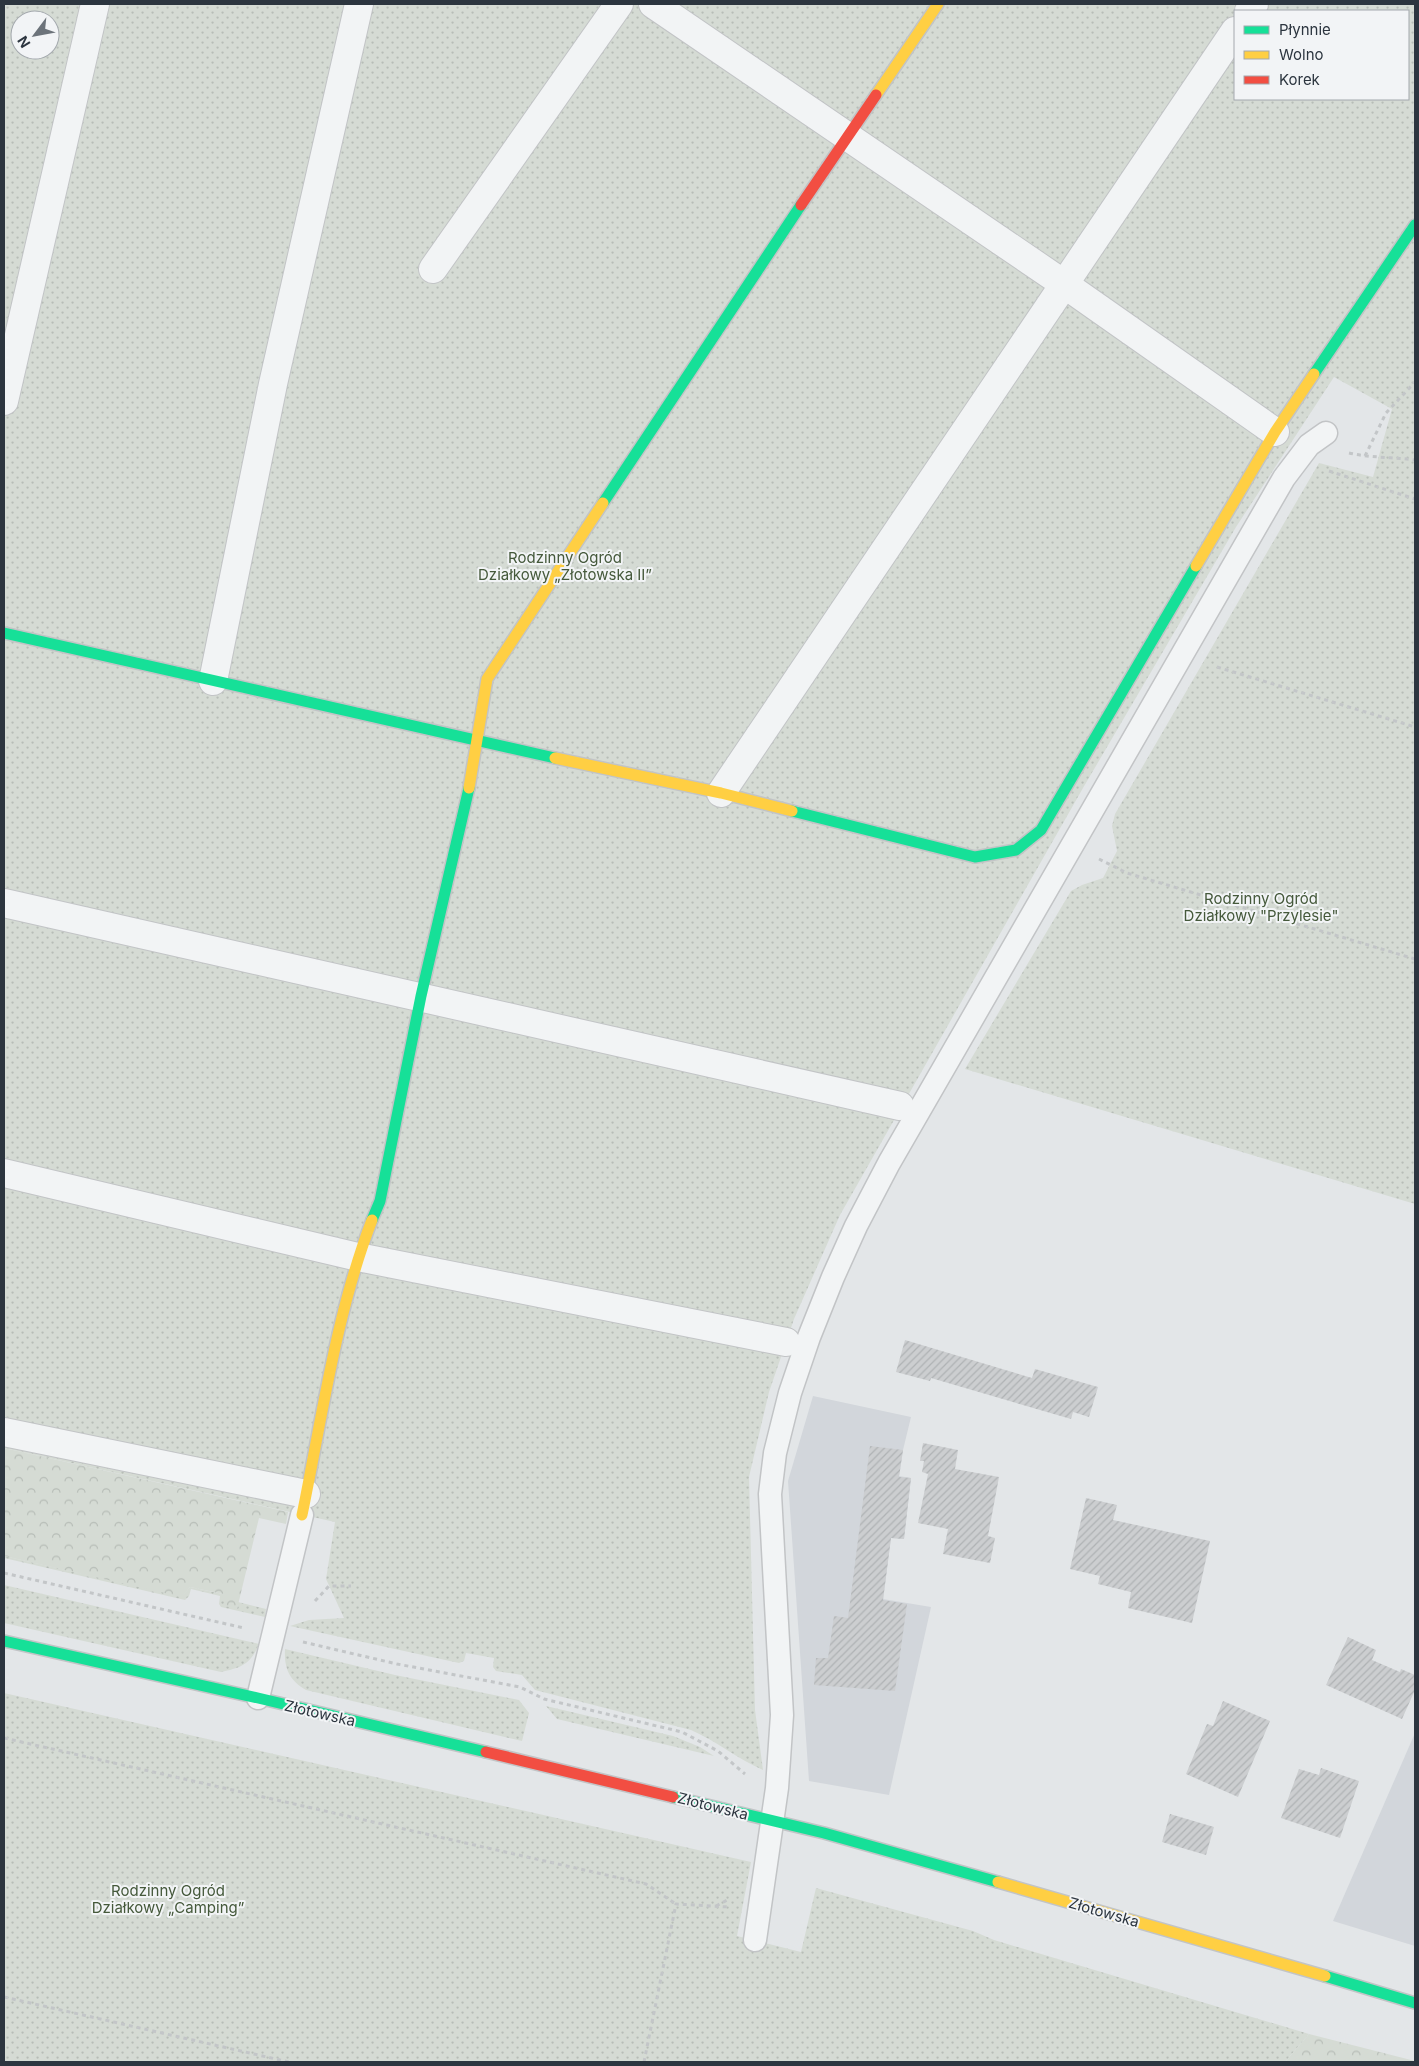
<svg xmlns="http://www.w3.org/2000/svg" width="1419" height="2066" font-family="Inter,sans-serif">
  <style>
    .built { fill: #d2d6db }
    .grass { fill: url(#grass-dots); fill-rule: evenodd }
    .forest { fill: url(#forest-crowns) }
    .building { fill: url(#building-hatch) }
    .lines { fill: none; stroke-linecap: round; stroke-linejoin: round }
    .lane-casing { stroke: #c2c4c6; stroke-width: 25 }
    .street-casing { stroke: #c2c4c6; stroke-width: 30 }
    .fast-casing { stroke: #c2c4c6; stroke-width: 14 }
    .slow-casing { stroke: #c2c4c6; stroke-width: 14 }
    .jam-casing { stroke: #c2c4c6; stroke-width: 14 }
    .path { stroke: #c3c6c8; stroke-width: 3; stroke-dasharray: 4 4; stroke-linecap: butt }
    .lane { stroke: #f2f4f5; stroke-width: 22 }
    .street { stroke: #f2f4f5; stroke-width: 28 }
    .fast { stroke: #16e098; stroke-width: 11 }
    .slow { stroke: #ffcf43; stroke-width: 11 }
    .jam { stroke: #f24e42; stroke-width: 11 }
    .labels { text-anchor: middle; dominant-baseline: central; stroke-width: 4; stroke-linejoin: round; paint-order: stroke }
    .park-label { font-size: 15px; fill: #45593b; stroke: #f2f4f6 }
    .street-label { font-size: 15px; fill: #2c353f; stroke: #f2f4f6 }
  </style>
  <defs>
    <pattern id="grass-dots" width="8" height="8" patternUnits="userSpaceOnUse" patternTransform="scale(1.25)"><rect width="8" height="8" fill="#d5dbd4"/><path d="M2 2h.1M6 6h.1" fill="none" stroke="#b7bdb7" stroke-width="1.8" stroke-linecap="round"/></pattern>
    <pattern id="forest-crowns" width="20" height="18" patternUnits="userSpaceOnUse" patternTransform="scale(1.25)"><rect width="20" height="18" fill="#d5dbd4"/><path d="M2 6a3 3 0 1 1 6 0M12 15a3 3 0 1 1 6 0" fill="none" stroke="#b7bdb7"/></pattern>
    <pattern id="building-hatch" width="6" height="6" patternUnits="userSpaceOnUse" patternTransform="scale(1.25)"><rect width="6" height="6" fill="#ccced0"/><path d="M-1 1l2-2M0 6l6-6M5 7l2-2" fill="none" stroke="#afb2b4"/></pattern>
  </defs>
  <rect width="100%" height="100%" fill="#e3e6e8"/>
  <g class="built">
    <path d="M813 1396 911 1417 903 1450 899 1476 911 1478 904 1539 891 1538 883 1599 931 1607 889 1795 809 1781 788 1481Z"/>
    <path d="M1415 1733V1946L1333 1921Z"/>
  </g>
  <g class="grass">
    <path d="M4 4H1415V1204L965 1069 1071 891 1082 885 1103 878 1117 851 1112 826 1115 814 1319 463 1373 477 1392 409 1334 377 1236 527 1083 788 840 1215 794 1319 769 1392 749 1477 755 1710 763 1770C738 1759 716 1741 691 1730L535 1690 522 1675 496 1671 493 1667 494 1658 466 1653 464 1661 459 1663 290 1626 309 1620 344 1618 326 1579 335 1522 4 1448ZM1235 11H1408V99H1235ZM20 20H50V50H20Z"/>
    <path d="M4 1556 182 1596 190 1587 223 1594 237 1609 238 1602 266 1609 265 1617 221 1607 219 1604 220 1596 191 1589 189 1596 185 1600 4 1558Z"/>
    <path d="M4 1585 259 1644C251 1664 241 1668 221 1672L4 1623Z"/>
    <path d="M285 1649 395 1675 519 1700 529 1713 522 1741 306 1690C289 1680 284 1668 285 1649Z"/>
    <path d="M4 1693 751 1862 737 1936 801 1952 816 1888 973 1931 994 1940 1309 2034 1285 2062H4Z"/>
    <path d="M546 1706 673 1736 700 1747 714 1756 557 1719Z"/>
  </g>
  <g class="forest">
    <path d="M4 1448 288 1512 286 1524 259 1518 237 1609 226 1606 223 1594 190 1587 182 1597 4 1556Z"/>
    <path d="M1309 2034 1415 2061V2062H1285Z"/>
  </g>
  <g class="building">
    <path d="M905 1340 1032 1378 1035 1369 1098 1387 1089 1417 1073 1412 1071 1419 931 1378 930 1381 896 1372Z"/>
    <path d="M923 1443 958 1450 955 1469 999 1477 988 1536 995 1538 990 1563 943 1554 948 1529 918 1523 928 1474 922 1472 924 1461H920Z"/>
    <path d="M870 1446 903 1450 899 1477 911 1478 904 1539 891 1538 883 1600 907 1604 895 1691 814 1685 816 1658H828L834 1616 848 1618Z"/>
    <path d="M1086 1498 1117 1505 1113 1520 1210 1541 1192 1623 1128 1608 1131 1592 1098 1584 1100 1576 1070 1569Z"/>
    <path d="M1348 1637 1376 1650 1372 1660 1400 1672 1401 1669 1415 1675V1690L1402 1719 1326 1685Z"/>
    <path d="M1223 1701 1270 1721 1238 1797 1186 1774 1207 1724 1213 1726Z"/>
    <path d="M1321 1768 1359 1781 1340 1838 1281 1818 1299 1769 1319 1775Z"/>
    <path d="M1170 1814 1214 1827 1206 1855 1162 1842Z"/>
  </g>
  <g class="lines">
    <g class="lane-casing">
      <g id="lane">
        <path d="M258 1698 302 1515"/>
        <path d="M755 1940 777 1788 782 1715 770 1494 775 1453 790 1393 809 1337 833 1277 856 1226 889 1163 1284 478 1309 445 1326 433"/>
      </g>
    </g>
    <g class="street-casing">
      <g id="street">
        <path d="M653 4 1064 284 1275 432"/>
        <path d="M1249 11 1254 4"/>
        <path d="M433 269 619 4"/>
        <path d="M4 401 95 4"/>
        <path d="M213 681 273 384 359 4"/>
        <path d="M721 793 1235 31"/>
        <path d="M4 903 900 1106"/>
        <path d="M4 1173 358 1257 786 1342"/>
        <path d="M4 1432 306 1494"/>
      </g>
    </g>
    <g class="fast-casing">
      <g id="fast">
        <path d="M1314 374 1415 225"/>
        <path d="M603 503 801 205"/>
        <path d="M4 633 555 758"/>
        <path d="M792 811 975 857 1016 850 1041 830 1196 566"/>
        <path d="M372 1220 380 1201 421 996 469 788"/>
        <path d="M4 1641 258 1698 486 1752"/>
        <path d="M673 1797 824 1833 998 1882"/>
        <path d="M1325 1976 1415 2003"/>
      </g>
    </g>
    <g class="slow-casing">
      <g id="slow">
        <path d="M876 95 938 4"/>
        <path d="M1196 566 1275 432 1314 374"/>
        <path d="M555 758 721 793 792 811"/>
        <path d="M469 788 487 679 603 503"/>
        <path d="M302 1515C322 1418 336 1313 372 1220"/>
        <path d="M998 1882 1325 1976"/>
      </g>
    </g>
    <g class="jam-casing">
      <g id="jam">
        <path d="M801 205 876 95"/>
        <path d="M486 1752 673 1797"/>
      </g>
    </g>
    <g class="path">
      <path d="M1349 453C1371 458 1393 457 1415 460"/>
      <path d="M1365 456 1386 413 1415 382"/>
      <path d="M1329 471 1415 499"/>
      <path d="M1217 667 1415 727"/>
      <path d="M1099 859 1127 873 1415 959"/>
      <path d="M4 1573 244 1628"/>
      <path d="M315 1601 329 1586H351"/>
      <path d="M303 1642 397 1664 520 1687 544 1699 682 1732 718 1751 745 1774"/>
      <path d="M4 1738 646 1884 676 1904"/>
      <path d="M716 1906 729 1899"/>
      <path d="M4 1997 289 2062"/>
      <path d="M644 2062 676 1904 729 1907"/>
    </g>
    <use href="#lane" class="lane"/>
    <use href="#street" class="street"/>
    <use href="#fast" class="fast"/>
    <use href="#slow" class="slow"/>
    <use href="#jam" class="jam"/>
  </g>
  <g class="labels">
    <g class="park-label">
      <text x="565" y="557">Rodzinny Ogród<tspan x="565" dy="17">Działkowy „Złotowska II”</tspan></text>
      <text x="1261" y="898">Rodzinny Ogród<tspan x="1261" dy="17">Działkowy "Przylesie"</tspan></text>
      <text x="168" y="1890">Rodzinny Ogród<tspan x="168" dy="17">Działkowy „Camping”</tspan></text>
    </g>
    <g class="street-label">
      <text transform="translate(320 1713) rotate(13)">Złotowska</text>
      <text transform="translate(713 1806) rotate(14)">Złotowska</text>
      <text transform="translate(1104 1912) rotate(16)">Złotowska</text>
    </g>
  </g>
  <rect width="1419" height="2066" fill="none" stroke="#2c353f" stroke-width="10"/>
  <rect x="1234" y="10" width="175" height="90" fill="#f2f4f6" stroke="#a3a8ad"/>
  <rect x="1244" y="26" width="25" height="8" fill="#16e098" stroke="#a3a8ad"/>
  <text x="1279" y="35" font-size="15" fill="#2c353f">Płynnie</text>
  <rect x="1244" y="51" width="25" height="8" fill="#ffcf43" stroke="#a3a8ad"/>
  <text x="1279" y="60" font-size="15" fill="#2c353f">Wolno</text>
  <rect x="1244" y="76" width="25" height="8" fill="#f24e42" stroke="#a3a8ad"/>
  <text x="1279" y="85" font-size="15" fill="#2c353f">Korek</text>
  <g transform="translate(35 35) rotate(238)"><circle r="24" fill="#f2f4f6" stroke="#a3a8ad"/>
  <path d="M0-4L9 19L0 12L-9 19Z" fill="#6c737a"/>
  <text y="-8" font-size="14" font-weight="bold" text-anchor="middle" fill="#2c353f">N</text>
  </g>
</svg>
